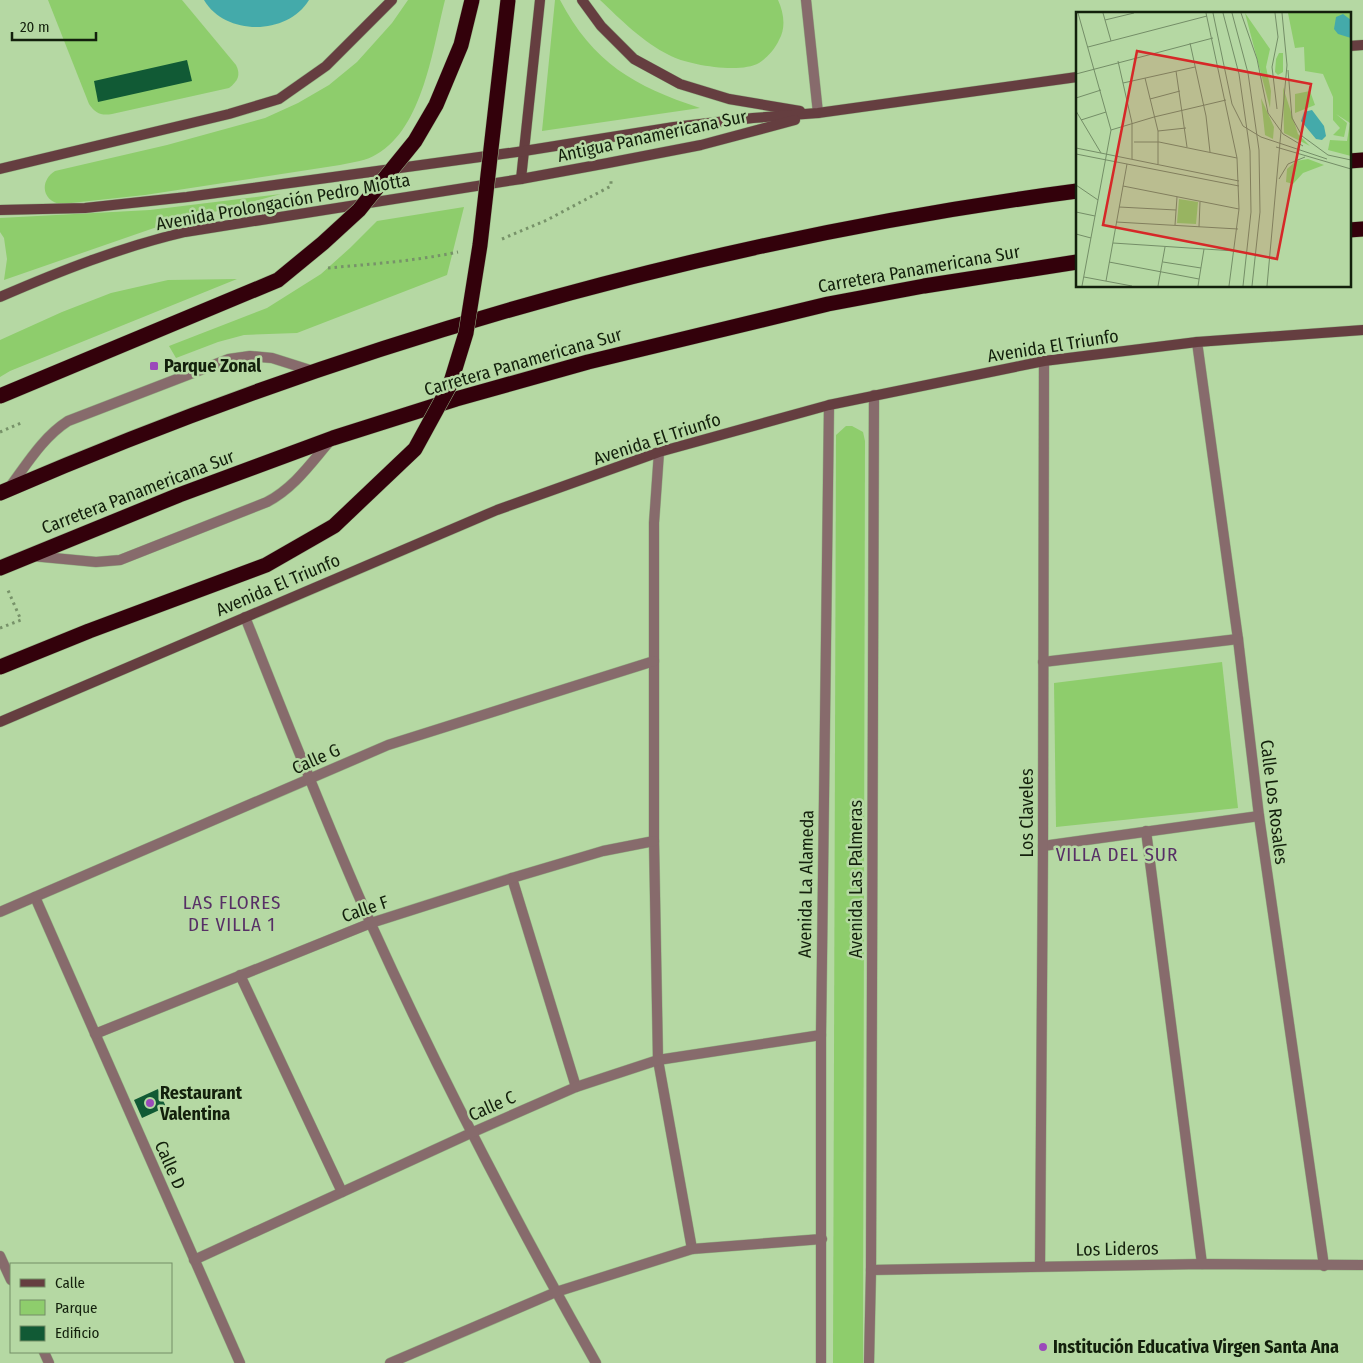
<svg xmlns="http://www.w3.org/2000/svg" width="1363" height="1363" font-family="'Fira Sans Condensed',sans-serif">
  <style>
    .green { fill: #8ecd6c }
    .water { fill: #4aa }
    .building { fill: #115a35 }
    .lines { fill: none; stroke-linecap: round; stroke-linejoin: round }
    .service-casing { stroke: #95b385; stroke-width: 11 }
    .minor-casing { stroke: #95b385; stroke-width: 11 }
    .tertiary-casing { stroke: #95b385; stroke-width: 11 }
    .secondary-casing { stroke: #95b385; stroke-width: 11 }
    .motorway-casing { stroke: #95b385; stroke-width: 16 }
    .path { stroke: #779269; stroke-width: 3; stroke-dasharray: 2.5 4; stroke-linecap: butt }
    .service { stroke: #876b6c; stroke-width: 10 }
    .minor { stroke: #876b6c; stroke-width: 10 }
    .tertiary { stroke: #876b6c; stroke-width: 10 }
    .secondary { stroke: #653e40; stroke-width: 10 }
    .motorway { stroke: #33010b; stroke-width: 15 }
    .motorway-bridge-casing { stroke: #95b385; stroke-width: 16; stroke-linecap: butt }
    .motorway-bridge { stroke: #33010b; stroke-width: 15 }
    .poi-dot { fill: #9b4aba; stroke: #b5d8a3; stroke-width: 2 }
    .labels { text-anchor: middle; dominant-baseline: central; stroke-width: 5; stroke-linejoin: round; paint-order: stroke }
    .street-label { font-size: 18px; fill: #13200c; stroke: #b5d8a3 }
    .poi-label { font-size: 18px; font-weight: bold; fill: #13200c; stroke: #b5d8a3; text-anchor: start }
    .neighbourhood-label { font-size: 19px; letter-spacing: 1px; fill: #572f66; stroke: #b5d8a3 }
    .inset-road { fill: none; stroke: #748e67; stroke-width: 1 }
    .view { fill: #d62828; fill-opacity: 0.15; stroke: #d62828; stroke-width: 2.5 }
    .inset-edge { fill: none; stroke: #13200c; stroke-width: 2.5 }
  </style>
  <rect width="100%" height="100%" fill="#b5d8a3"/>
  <g class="green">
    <path d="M48 0H182L236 65C241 75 238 81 229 88L112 114C101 116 95 113 89 104Z"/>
    <path d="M408 0H445C433 47 423 128 377 154 367 161 353 162 340 165L145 195 62 204C42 202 39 181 55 171L167 145 265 118 298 103 329 85 357 62 392 23Z"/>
    <path d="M555 0H560C593 63 634 86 700 108L542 131Z"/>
    <path d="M600 0H778C784 13 786 28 779 40 775 49 767 58 759 63 740 74 687 65 669 55 644 43 620 19 600 0Z"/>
    <path d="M281 194 154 228 4 280 7 259 4 238 0 232V218L150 210Z"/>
    <path d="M464 207 447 275 297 333 244 335 218 342 176 358 169 346 267 308 321 274 350 248 377 221Z"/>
    <path d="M237 279 10 371 0 377V340L62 312 111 293 168 280Z"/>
    <path d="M846 426H852L863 432 865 441 863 1363H833L836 435Z"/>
    <path d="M1222 662 1238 808 1056 827 1054 683Z"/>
  </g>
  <path class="water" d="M204 0H309C287 36 225 36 204 0Z"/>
  <g class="building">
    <path d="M187 60 192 81 98 102 94 81Z"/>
    <path d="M158 1089 166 1107 142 1118 134 1100Z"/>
  </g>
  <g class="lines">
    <g class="service-casing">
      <g id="service">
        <path d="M806 0 818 113"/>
        <path d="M9 488C27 464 43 437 68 421L229 359 250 356 272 358 313 371"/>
        <path d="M32 556 96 562 120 560 267 502C294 488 311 463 330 441"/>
      </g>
    </g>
    <g class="minor-casing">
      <g id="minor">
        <path d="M1197 342 1238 639 1259 816 1324 1266"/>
        <path d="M659 452 654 523V841L658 1060 692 1249"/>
        <path d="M245 617C286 720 326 823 371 924 439 1074 515 1220 596 1363"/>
        <path d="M1043 662 1238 639"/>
        <path d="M1146 831 1202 1264"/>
        <path d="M1043 846 1259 816"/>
        <path d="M512 878 576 1087"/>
        <path d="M35 897 240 1363"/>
        <path d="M0 912 388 745 654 661"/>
        <path d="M240 975 342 1192"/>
        <path d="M95 1034 371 923 512 878 603 851 654 841"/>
        <path d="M0 1256 11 1280"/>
        <path d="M194 1260 471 1133 576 1087 658 1060 821 1035"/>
        <path d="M1040 1266 1043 846 1044 361"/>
        <path d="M871 1270 1202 1264 1363 1265"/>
        <path d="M44 1352 49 1363"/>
        <path d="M390 1363 556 1292 692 1249 822 1239"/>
      </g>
    </g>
    <g class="tertiary-casing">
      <g id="tertiary">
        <path d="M821 1363V1035L829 405"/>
        <path d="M869 1363 871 1270 874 395"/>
      </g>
    </g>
    <g class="secondary-casing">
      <g id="secondary">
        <path d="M582 0 601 26 634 59 680 84 729 99 800 111"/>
        <path d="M1349 46 1363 45"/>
        <path d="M0 169 229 114 279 99 326 66 392 0"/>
        <path d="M521 179 540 0"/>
        <path d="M0 210 85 208 187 197 524 151 674 127 753 118 818 113 1077 77"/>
        <path d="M0 297C60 271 121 247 185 232L521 179 608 163 701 145 795 120"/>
        <path d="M0 722 497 510 659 452 829 405 1044 361 1197 342 1363 330"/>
      </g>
    </g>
    <g class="motorway-casing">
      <g id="motorway">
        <path d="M1349 161 1363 160"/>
        <path d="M1349 230 1363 229"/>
        <path d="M0 493C343 345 706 240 1077 191"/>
        <path d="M0 568 179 495 333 438 456 399 588 362 828 304 924 286 1077 262"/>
      </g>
    </g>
    <g class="path">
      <path d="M502 239 547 220 611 186V181"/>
      <path d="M328 268C372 264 415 261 458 252"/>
      <path d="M0 432 21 423"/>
      <path d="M0 628 21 620 7 588"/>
    </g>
    <use href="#service" class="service"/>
    <use href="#minor" class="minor"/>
    <use href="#tertiary" class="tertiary"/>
    <use href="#secondary" class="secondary"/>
    <use href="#motorway" class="motorway"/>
    <g class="motorway-bridge-casing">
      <g id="motorway-bridge">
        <path d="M0 396 278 280 323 243 359 210 415 141 436 105 461 45 472 0"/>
        <path d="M0 667 89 631 266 565 334 526 415 449 450 385 466 333 480 245 508 0"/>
      </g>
    </g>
    <use href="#motorway-bridge" class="motorway-bridge"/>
  </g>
  <g class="poi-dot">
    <rect x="149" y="361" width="10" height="10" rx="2.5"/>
    <circle cx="150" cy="1103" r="5"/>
    <circle cx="1043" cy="1347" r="5"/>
  </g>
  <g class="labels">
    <g class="street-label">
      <text transform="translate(652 136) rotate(-12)">Antigua Panamericana Sur</text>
      <text transform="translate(283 202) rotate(-10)">Avenida Prolongación Pedro Miotta</text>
      <text transform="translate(919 269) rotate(-10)">Carretera Panamericana Sur</text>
      <text transform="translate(1053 346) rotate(-9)">Avenida El Triunfo</text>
      <text transform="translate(523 362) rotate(-16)">Carretera Panamericana Sur</text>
      <text transform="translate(657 439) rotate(-18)">Avenida El Triunfo</text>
      <text transform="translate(138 492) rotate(-21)">Carretera Panamericana Sur</text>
      <text transform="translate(278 585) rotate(-23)">Avenida El Triunfo</text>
      <text transform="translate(316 759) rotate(-24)">Calle G</text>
      <text transform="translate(1274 802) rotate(83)">Calle Los Rosales</text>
      <text transform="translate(1027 813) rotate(-90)">Los Claveles</text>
      <text transform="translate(856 879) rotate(-90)">Avenida Las Palmeras</text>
      <text transform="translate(806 884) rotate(-89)">Avenida La Alameda</text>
      <text transform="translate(365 909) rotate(-19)">Calle F</text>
      <text transform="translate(492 1106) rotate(-24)">Calle C</text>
      <text transform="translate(170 1165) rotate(66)">Calle D</text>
      <text transform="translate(1117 1249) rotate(-1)">Los Lideros</text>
    </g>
    <g class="poi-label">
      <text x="164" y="366">Parque Zonal</text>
      <text x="160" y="1093">Restaurant<tspan x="160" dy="21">Valentina</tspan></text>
      <text x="1053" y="1347">Institución Educativa Virgen Santa Ana</text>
    </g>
    <g class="neighbourhood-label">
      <text x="1117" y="854">VILLA DEL SUR</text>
      <text x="232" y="902">LAS FLORES<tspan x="232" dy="22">DE VILLA 1</tspan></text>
    </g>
  </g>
  <g transform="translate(1076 12)">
    <rect width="275" height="275" fill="#b5d8a3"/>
    <path d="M169 1 194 37 190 55 195 79 194 96ZM212 1H275V144L252 138 254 128 271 129 274 111 260 102 271 111 268 125 257 123 264 116 257 108V85L247 62 229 59 228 35 219 36ZM207 41V60L202 63 199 60 200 47 203 41ZM207 75 222 122 234 134 208 121ZM234 79 239 93 219 101V82ZM185 86 198 115 197 127 189 123ZM232 147 248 153 227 161 217 172 210 170 211 157 220 149ZM103 187 122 190 120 212 101 211Z" fill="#8ecd6c"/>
    <path d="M267 2 275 8V26L262 22 258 17 260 5ZM236 98 248 114 250 124 246 128 240 127 225 109 228 100Z" fill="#4aa"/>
    <path class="inset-road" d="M2 1 35 118 6 274M27 1 35 29M130 1 161 146 163 197 153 274M137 1 156 92 167 114 185 125 251 147M147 1 163 62 174 139 175 200 167 274M156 1 172 61 183 138 184 200 176 274M165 1 181 47 192 101 207 122 227 134M199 1 202 25 196 55 201 97M29 8 58 1M114 31 130 104 134 140M12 35 131 4M42 49 56 111V147M212 58 216 106 226 124 252 143 275 148M100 59 111 135M0 62 137 26M69 66 82 119V152M47 71 119 55M0 86 25 78M74 87 104 79M0 99 25 141M5 108 30 100M35 118 78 105 150 88M82 119 110 116M58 130H83L161 146M200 135 275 157M0 136 163 169M0 142 163 174M203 167 212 152 229 145M0 173 22 188M47 174 163 197M43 195 100 198M0 200 19 204M40 210 162 217M99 213 101 185M123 215 124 190M0 222 15 226M37 231 159 239M33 250 123 267M87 250 125 256M8 265 56 274M30 269 51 152M82 274 89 235M122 274 128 237M191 274 211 53 206 1"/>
    <path class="view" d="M61 39 235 72 201 247 27 213Z"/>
    <rect width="275" height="275" class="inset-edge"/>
  </g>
  <rect x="10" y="1263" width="162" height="90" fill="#b5d8a3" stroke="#748e67"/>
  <rect x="20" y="1279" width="25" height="8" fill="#653e40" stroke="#748e67"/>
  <text x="55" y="1288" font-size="15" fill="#13200c">Calle</text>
  <rect x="20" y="1300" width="25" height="15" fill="#8ecd6c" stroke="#748e67"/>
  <text x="55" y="1313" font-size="15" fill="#13200c">Parque</text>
  <rect x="20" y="1326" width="25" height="15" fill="#115a35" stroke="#748e67"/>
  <text x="55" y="1338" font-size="15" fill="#13200c">Edificio</text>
  <path d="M12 32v8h84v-8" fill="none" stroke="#13200c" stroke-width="2.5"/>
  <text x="20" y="32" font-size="15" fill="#13200c" stroke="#b5d8a3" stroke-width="4" paint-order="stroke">20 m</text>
</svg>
